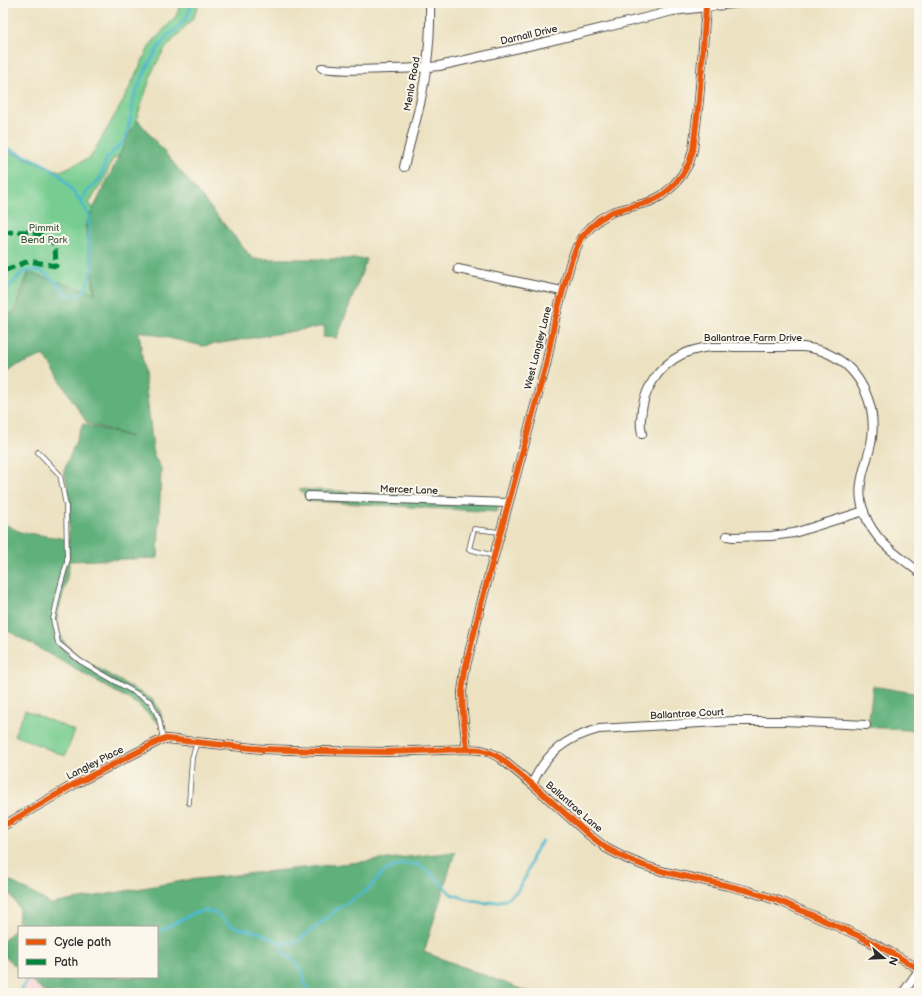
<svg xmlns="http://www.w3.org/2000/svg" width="922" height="996" font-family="'Balsamiq Sans',sans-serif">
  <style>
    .built { fill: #f7cfd1 }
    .green { fill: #77cd91; stroke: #517c5e }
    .forest { fill: #61b07b; stroke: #466e53 }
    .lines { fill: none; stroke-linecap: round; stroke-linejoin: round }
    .stream { stroke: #4eb8cb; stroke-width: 3 }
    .lane-casing { stroke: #484642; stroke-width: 5.5 }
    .street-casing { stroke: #484642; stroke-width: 10 }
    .lane { stroke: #fff; stroke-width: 4 }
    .street { stroke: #fff; stroke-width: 8 }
    .quiet { stroke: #00873e; stroke-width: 5; stroke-dasharray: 10 5; stroke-linecap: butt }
    .cycleway-casing { stroke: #fbf7ec; stroke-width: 8 }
    .cycleway { stroke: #e8590c; stroke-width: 6 }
    .labels { text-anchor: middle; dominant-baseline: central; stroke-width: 4; stroke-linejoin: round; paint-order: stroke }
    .street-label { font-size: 10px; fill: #2b2b2b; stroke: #fbf7ec }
    .park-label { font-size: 10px; fill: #425c4a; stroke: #fbf7ec }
  </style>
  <rect width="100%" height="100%" fill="#fbf7ec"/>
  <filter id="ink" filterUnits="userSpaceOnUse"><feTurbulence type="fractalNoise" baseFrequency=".025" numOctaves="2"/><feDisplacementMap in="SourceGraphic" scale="8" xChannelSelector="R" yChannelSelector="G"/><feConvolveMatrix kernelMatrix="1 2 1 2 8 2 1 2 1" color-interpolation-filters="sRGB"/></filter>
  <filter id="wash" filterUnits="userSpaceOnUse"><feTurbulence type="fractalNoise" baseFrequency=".012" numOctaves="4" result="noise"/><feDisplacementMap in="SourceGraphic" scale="16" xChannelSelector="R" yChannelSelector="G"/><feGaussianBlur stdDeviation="0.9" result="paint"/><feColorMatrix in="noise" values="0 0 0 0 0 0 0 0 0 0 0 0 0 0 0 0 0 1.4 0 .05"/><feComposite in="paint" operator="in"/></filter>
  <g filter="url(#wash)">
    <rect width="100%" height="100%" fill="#ece2c2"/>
    <path class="built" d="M29 978 45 993H19Z"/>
    <g class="green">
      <path d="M181 3H199L194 17 164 50 153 70 130 138 122 155 112 160 104 181 93 196 89 203 99 213 85 224 94 293 28 273 14 311 3 320V150L60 171 90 158 122 103 150 45 176 16Z"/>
      <path d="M25 710 75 731 65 756 14 735Z"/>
    </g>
    <g class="forest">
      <path d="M137 119 253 259H367L337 338 323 337 325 326 203 346 139 331 154 456 161 468 158 558 70 561 66 583 58 612 57 620 60 635 64 642 74 653 80 658 152 699 159 708 165 726H162L158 712 155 706C136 695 118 684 99 672 88 665 75 659 66 649 57 639 55 625 55 612L68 557 69 533V498L67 484 64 470 83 424 131 437 87 423 44 355 18 365 3 376V319L16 311 29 273 95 293 86 224Z"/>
      <path d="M299 489 500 500 497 512 309 501Z"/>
      <path d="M3 523 20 532 67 539 65 561 61 582 53 611 56 636 65 651 71 657 149 703 153 707 160 725 137 704 3 628Z"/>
      <path d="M873 686 919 694V731L868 727Z"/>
      <path d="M455 852 424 952 531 993H45L28 977H157V927H19V969L3 955V941L18 927 19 908 3 882V877L51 904 188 880Z"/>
    </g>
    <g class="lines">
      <g class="stream">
        <path d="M3 147 35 160 52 169 62 177 81 202 89 216V240L92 268 85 291 76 296 67 295 56 282 41 271H24L9 287 3 301"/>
        <path d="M81 202 86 192 100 179 107 158 125 140 131 117 133 100 137 90 143 76 151 60 161 44 168 35 178 28 186 19 193 3"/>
        <path d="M157 932 166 928 192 914 204 910 217 914 227 923 238 928 258 932 281 943H291L299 940 339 908 369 889 382 873 391 868 404 864H417L431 873 451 894 467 899 486 903 505 900 517 891 526 876 532 857 542 841"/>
        <path d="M281 943 284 955 291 957 303 973 305 984 310 993"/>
        <path d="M19 993 30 977"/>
      </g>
    </g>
  </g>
  <g filter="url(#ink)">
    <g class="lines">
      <g class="lane-casing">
        <g id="lane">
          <path d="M38 452 60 475 66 506 67 562 60 587 53 619 58 643 80 661 151 702 159 719 163 739"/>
          <path d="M494 556 469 549 474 529 500 532"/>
          <path d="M189 803 192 758 197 742"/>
        </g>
      </g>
      <g class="street-casing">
        <g id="street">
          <path d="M3 4 4 3"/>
          <path d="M322 68C345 71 367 70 390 69 406 69 422 68 439 66L537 44 673 11 740 3"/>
          <path d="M404 167C409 146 415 125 420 104 427 71 431 37 430 3"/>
          <path d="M458 269 562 291"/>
          <path d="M642 434C641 429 640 424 641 419 642 391 658 366 683 354 692 350 701 348 711 347H803C812 348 821 350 829 354 863 370 878 409 871 444 865 470 854 488 865 515 876 543 897 554 919 572"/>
          <path d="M309 496 508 503"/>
          <path d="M727 536 733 537 771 536 794 533 864 511"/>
          <path d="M467 749 463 713 462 692 465 670 481 604 546 365 555 319 571 261 575 251 581 238 590 228 600 219 612 212 649 202 661 196 672 187 682 175 689 163 693 150 699 100 706 7"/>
          <path d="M532 784C547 752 565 738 599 729L734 721H785L866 725"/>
          <path d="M3 826 73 785 163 739H167L262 749 320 751 388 752 467 749 481 750 491 753 500 758 532 784 588 834 606 848 625 858 645 866 665 872 729 886 749 891 782 902 859 936 890 952 919 969"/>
          <path d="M903 993 919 970"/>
        </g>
      </g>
      <use href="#lane" class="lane"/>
      <use href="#street" class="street"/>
      <path class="quiet" d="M3 233C25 231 37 229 55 245L56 266 29 261 3 271"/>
      <g class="cycleway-casing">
        <g id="cycleway">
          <path d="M467 749 463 713 462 692 465 670 481 604 546 365 555 319 571 261 575 251 581 238 590 228 600 219 612 212 649 202 661 196 672 187 682 175 689 163 693 150 699 100 706 7"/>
          <path d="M3 826 73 785 163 739H167L262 749 320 751 388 752 467 749 481 750 491 753 500 758 532 784 588 834 606 848 625 858 645 866 665 872 729 886 749 891 782 902 859 936 890 952 919 969"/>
        </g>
      </g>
      <use href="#cycleway" class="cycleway"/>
    </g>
  </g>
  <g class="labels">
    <g class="street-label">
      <text transform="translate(529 35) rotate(-13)">Darnall Drive</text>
      <text transform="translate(412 84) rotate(-80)">Menlo Road</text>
      <text x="753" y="338">Ballantrae Farm Drive</text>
      <text transform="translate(538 348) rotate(-76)">West Langley Lane</text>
      <text transform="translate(409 490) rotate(2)">Mercer Lane</text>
      <text transform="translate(687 714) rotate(-3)">Ballantrae Court</text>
      <text transform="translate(95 763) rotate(-27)">Langley Place</text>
      <text transform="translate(574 807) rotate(41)">Ballantrae Lane</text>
    </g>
    <g class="park-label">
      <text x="44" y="228">Pimmit<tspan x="44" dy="12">Bend Park</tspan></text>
    </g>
  </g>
  <rect width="922" height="996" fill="none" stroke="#fbf7ec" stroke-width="16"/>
  <rect x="18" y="926" width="140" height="52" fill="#fbf7ec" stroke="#a8a59f"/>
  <rect x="26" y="939" width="20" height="6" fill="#e8590c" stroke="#a8a59f"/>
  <text x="54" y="946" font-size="12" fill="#2b2b2b">Cycle path</text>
  <rect x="26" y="959" width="20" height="6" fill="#00873e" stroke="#a8a59f"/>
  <text x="54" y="966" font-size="12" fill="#2b2b2b">Path</text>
  <g transform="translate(884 958) rotate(109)" stroke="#fbf7ec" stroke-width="3" paint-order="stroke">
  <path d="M0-3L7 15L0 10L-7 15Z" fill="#2b2b2b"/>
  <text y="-6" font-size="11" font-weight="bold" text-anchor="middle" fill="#2b2b2b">N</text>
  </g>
</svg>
